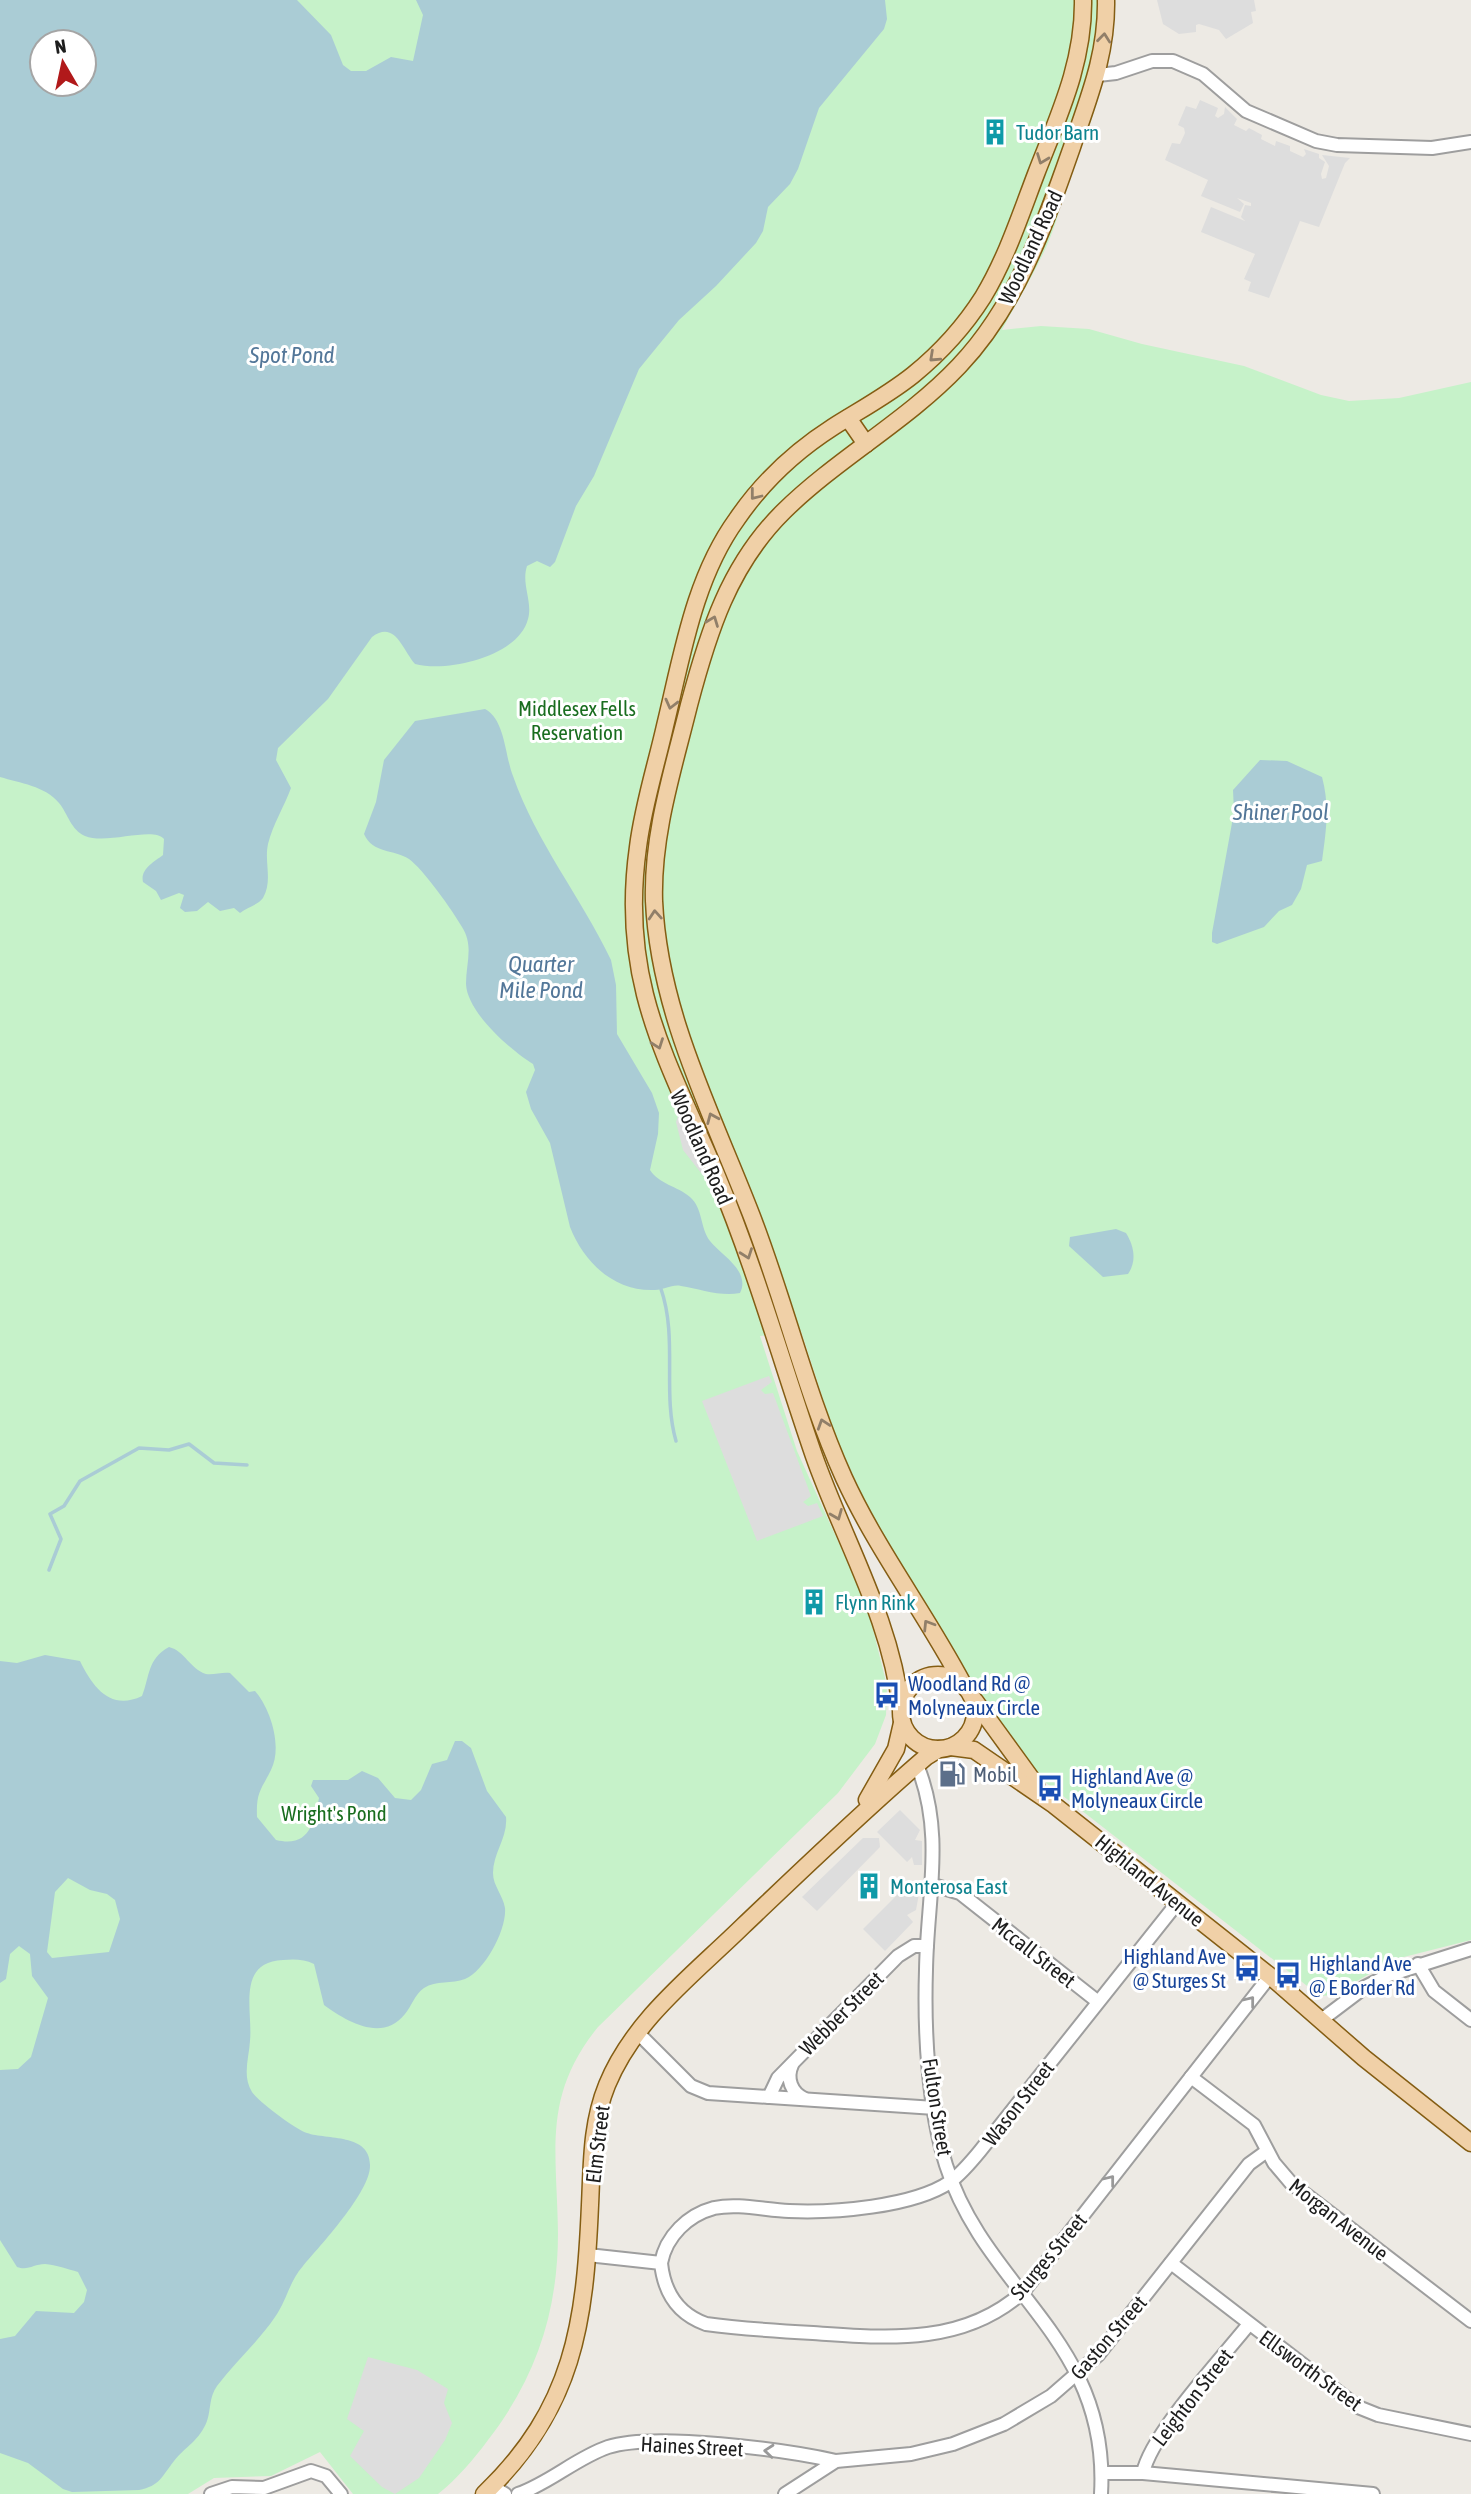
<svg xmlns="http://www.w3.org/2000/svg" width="1471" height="2494" font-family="'Asap Condensed',sans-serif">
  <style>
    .park { fill: #c6f2c9; fill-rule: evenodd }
    .parking { fill: #ddd }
    .water { fill: #aaccd5; fill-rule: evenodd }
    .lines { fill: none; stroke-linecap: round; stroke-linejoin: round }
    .stream { stroke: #aaccd5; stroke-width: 3.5 }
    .minor-casing { stroke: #9e9e9e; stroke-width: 16 }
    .major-casing { stroke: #845d13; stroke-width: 19 }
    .minor { stroke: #fff; stroke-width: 12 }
    .major { stroke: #f0d0a7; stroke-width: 16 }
    .oneway { stroke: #917f69 }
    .oneway2 { stroke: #999 }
    .labels { text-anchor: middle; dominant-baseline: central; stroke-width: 6; stroke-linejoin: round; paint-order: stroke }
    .culture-label { font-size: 21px; fill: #0d838f; stroke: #fff; text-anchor: start }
    .street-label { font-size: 21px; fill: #1d1d1d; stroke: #fff }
    .park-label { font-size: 21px; fill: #196d1f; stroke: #fff }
    .transit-label { font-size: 21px; fill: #164399; stroke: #fff; text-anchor: start }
    .service-label { font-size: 21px; fill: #4e5e75; stroke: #fff; text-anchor: start }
    .water-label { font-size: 23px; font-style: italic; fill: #537799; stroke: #fff }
  </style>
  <rect width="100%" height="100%" fill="#edeae4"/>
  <path class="park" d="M0 0H1115C1114 66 1091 124 1067 184 1061 199 1059 215 1053 230 1040 266 1019 297 1002 330L1041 326 1089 329 1142 344 1244 366 1321 395 1349 401 1399 398 1471 382V1940L1396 1959 1332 1995 1320 1996 1027 1768 995 1725 950 1643 875 1523 835 1436 801 1331 760 1336 797 1451 867 1605 887 1686 886 1715 875 1744 838 1793 598 2027C542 2096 557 2151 558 2233 558 2312 536 2378 488 2440 474 2459 457 2479 438 2494H353L320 2452 271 2476 214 2478 188 2494H0ZM42 42H84V84H42Z"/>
  <g class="parking">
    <path d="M1157 0H1254L1256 11 1251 12 1253 23 1226 39 1219 30 1199 24 1196 25V32L1179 34 1163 24Z"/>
    <path d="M1200 100 1218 108 1215 116 1218 118 1224 114 1225 107 1237 119 1234 125 1246 131 1249 128 1262 135 1261 139 1275 146 1276 141 1290 146V151L1303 157 1306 154 1304 149 1319 154V158L1325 162 1321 174 1322 179 1326 178 1329 166 1322 155 1350 158 1345 163 1319 227 1300 221 1269 298 1248 291 1251 282 1244 279 1255 254 1201 232 1211 207 1245 221 1241 217 1245 205 1251 206V203L1237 198 1244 204 1240 212 1201 196 1208 180 1165 160 1172 143 1180 144 1185 133 1184 128 1178 125 1186 106 1196 109Z"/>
    <path d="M680 1110 712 1181 709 1183 683 1150 676 1122Z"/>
    <path d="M769 1376 772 1382 761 1390 765 1394 773 1393 811 1496 803 1502 808 1506 817 1503 823 1516 757 1541 702 1401Z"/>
    <path d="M900 1810 920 1830 915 1840 922 1841V1865H914L912 1857 907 1862 877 1832Z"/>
    <path d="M863 1838H879L880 1847 817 1911 802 1897Z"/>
    <path d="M909 1886 920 1888 916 1910 907 1915 913 1922 885 1951 863 1929 901 1891 908 1893Z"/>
    <path d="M368 2357 417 2370 448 2389 444 2403 452 2423 445 2440 419 2478 395 2494 382 2487 350 2456 364 2431 347 2419Z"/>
  </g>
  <g class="water">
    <path d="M0 0H297L331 35 343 65 351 71H366L391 57 413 61 423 15 416 0H885L887 19 884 29 819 108 798 169 790 184 768 207 763 231 756 243 716 286 679 320 639 369 594 476 576 506 555 562 550 567 537 561 527 566C521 585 533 601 528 619 519 656 448 673 415 664 402 649 395 620 372 637L328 699 278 748 276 760 291 788C284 807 273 824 268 844 264 863 273 880 263 898 258 905 247 907 240 913L234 908 220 911 208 902 197 911 185 912 180 908 184 895 179 893 161 900 156 891 143 882C140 869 154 862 163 855L164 839C153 826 107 845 85 836 71 830 68 814 59 803 45 786 20 783 0 777ZM42 42H84V84H42Z"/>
    <path d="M485 709C505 719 505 756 513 776 536 842 581 897 611 960L616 985 617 1034 652 1093 659 1113 658 1134 650 1170C659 1184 677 1186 690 1197 703 1208 700 1228 710 1241 721 1255 751 1271 740 1293 721 1297 700 1289 681 1286 672 1284 664 1290 655 1290 615 1292 584 1263 570 1227L550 1143 531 1109 526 1092 535 1070 533 1064C510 1050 467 1012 466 984 466 963 474 946 462 927 453 911 423 869 409 859 394 849 373 854 364 834L376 802 384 760 415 721Z"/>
    <path d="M1260 760 1287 761 1322 777C1330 807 1326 831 1322 861L1307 865 1301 889 1292 905 1279 911 1264 927 1217 944 1212 942V933L1234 812 1233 790Z"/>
    <path d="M1116 1229 1126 1233C1134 1246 1137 1261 1128 1274L1103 1277 1069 1246 1070 1237Z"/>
    <path d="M169 1647C185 1651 190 1669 206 1674 214 1675 222 1672 230 1673L249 1692 255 1691C270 1708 283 1746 271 1770 261 1790 256 1792 257 1817L276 1840C310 1848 314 1822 319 1798L311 1786 313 1780H348L362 1771 378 1778 395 1798 411 1800 421 1790 432 1764 447 1760 455 1741H462L471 1748 487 1791 506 1817C508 1837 493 1853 493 1873 493 1886 503 1895 505 1908 507 1929 485 1971 465 1979 452 1984 436 1980 424 1988 414 1995 412 2006 405 2014 382 2043 346 2021 324 2005L314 1964C304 1959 294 1959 283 1960 236 1962 253 2011 250 2041 249 2058 242 2076 252 2092 258 2101 296 2130 307 2133 327 2140 371 2133 370 2166 370 2192 320 2246 303 2266 289 2282 287 2300 275 2317 258 2342 235 2362 217 2386 209 2397 211 2409 207 2421 200 2440 185 2447 174 2461 162 2476 160 2486 139 2490L72 2492 63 2489 28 2463 0 2453V2339L15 2336 36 2311 74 2313 84 2302 87 2290 78 2272C68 2269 56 2265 45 2264 34 2264 28 2271 17 2267L0 2240V2070L18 2069 31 2057 48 1998 32 1976 30 1954 19 1946 10 1954 6 1979 0 1983V1661L17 1663 45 1655 80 1661C93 1688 111 1711 142 1696 150 1676 147 1659 169 1647ZM68 1878 90 1890 107 1894 115 1900 120 1919 109 1952 52 1958 47 1952 55 1892Z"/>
  </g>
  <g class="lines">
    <g class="stream">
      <path d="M661 1289C678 1338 662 1393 676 1441"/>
      <path d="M49 1570 61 1539 50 1514 64 1506 80 1481 139 1448 169 1450 189 1444 214 1463 247 1465"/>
    </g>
    <g class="minor-casing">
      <g id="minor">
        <path d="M1098 75 1116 73 1152 61H1173L1203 74 1246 111 1316 141 1337 145 1432 148 1471 142"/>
        <path d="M917 1765C945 1833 927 1899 926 1970 924 2030 928 2107 946 2165 986 2292 1110 2339 1101 2494"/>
        <path d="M933 1885 960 1893 1097 2001"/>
        <path d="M1418 1964 1434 1991 1471 2020"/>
        <path d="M1320 2021 1365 1987 1389 1975 1471 1949"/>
        <path d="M637 2032 691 2086 708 2093 935 2108"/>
        <path d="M792 2065C786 2078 791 2093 805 2099"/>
        <path d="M1191 2077 1254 2125 1274 2163 1291 2183 1471 2321"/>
        <path d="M769 2097 778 2078 898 1956 914 1946H927"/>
        <path d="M588 2255 661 2263C664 2292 678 2314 706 2324 741 2329 777 2331 813 2333 886 2338 963 2346 1023 2292L1270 1976"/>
        <path d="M661 2263C666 2236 688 2215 714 2208 738 2203 765 2210 789 2211 833 2213 913 2207 950 2182 962 2173 971 2162 980 2151L1178 1902"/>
        <path d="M1171 2263 1358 2407 1378 2415 1471 2434"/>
        <path d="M1102 2473H1143L1373 2494"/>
        <path d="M1143 2473C1151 2434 1222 2358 1249 2324"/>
        <path d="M492 2486 505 2494"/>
        <path d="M211 2494 232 2487 264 2488 311 2471 326 2476 341 2494"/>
        <path d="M518 2494C550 2483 576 2458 608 2447 654 2432 786 2450 836 2461"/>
        <path d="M785 2494 836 2461 911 2454 953 2444 1004 2424 1051 2396 1098 2355 1249 2164 1267 2151"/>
      </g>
    </g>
    <g class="major-casing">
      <g id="major">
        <path d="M848 418 866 444"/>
        <circle cx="938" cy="1712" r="37"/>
        <path d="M963 1684C926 1614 877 1550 844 1478 805 1392 784 1297 749 1209 710 1109 659 1011 654 901 652 834 673 770 689 705 708 633 729 565 784 511 838 458 907 421 959 366 1017 305 1045 224 1072 147 1089 97 1107 54 1106 0"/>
        <path d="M975 1701 1036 1785"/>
        <path d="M901 1709C891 1619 844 1541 814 1456 782 1363 755 1267 717 1176 667 1058 619 982 638 847 643 806 656 766 665 726 682 656 694 578 737 519 763 481 794 452 833 427 860 410 888 395 913 375 940 353 964 327 983 297 1006 259 1020 216 1036 174 1058 117 1084 63 1083 0"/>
        <path d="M951 1747 974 1750 1054 1805 1270 1976 1364 2058 1471 2143"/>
        <path d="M867 1800 896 1749 902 1723"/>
        <path d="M484 2494C574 2408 585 2323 590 2205 592 2165 591 2124 607 2085 634 2019 693 1975 743 1926 803 1869 863 1811 926 1757L939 1749"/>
      </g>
    </g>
    <use href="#minor" class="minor"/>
    <use href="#major" class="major"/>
  </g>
  <defs><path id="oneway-chevron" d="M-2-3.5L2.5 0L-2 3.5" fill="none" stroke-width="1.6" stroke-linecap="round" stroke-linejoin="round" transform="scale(1.75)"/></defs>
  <g class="oneway">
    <use href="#oneway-chevron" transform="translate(1104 38) rotate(-84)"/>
    <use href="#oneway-chevron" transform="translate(1042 159) rotate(111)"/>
    <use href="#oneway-chevron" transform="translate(934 357) rotate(137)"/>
    <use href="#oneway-chevron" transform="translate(755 495) rotate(128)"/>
    <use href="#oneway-chevron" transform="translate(713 621) rotate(-69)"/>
    <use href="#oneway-chevron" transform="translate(671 704) rotate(104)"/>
    <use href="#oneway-chevron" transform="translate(655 915) rotate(-94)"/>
    <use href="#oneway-chevron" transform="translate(658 1044) rotate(70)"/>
    <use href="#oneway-chevron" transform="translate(712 1118) rotate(-113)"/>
    <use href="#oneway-chevron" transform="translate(747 1254) rotate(70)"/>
    <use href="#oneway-chevron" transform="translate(823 1424) rotate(-108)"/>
    <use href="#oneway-chevron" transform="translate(837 1515) rotate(68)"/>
    <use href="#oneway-chevron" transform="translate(928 1625) rotate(-122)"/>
  </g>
  <g class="oneway2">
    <use href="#oneway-chevron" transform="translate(1250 2001) rotate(-52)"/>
    <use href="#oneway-chevron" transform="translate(1110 2180) rotate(-52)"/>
    <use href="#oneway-chevron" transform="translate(769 2451) rotate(-175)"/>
  </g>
  <defs>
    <g id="building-bare" transform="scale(2.1)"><path d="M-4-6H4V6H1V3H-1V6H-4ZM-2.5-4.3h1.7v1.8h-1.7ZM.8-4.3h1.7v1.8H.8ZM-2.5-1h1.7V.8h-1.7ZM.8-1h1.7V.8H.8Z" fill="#0f9aa8" stroke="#fff" stroke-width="2.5" paint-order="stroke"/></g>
    <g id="bus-bare" transform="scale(2.1)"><path d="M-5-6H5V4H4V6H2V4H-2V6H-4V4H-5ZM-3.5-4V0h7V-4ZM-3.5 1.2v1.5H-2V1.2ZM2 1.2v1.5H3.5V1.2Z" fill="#1a4fb4" stroke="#fff" stroke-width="2.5" paint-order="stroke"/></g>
    <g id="fuel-bare" transform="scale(2.1)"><path d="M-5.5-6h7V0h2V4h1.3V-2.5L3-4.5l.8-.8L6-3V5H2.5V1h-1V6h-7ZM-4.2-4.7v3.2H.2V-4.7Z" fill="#5c6f8a" stroke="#fff" stroke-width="2.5" paint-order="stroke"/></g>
  </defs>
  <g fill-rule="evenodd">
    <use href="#building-bare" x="995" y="132"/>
    <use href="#building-bare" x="814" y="1602"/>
    <use href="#bus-bare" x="887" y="1695"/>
    <use href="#fuel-bare" x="952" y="1774"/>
    <use href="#bus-bare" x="1050" y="1788"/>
    <use href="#building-bare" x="869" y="1886"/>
    <use href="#bus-bare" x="1247" y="1968"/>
    <use href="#bus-bare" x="1288" y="1975"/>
  </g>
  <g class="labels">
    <g class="culture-label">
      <text x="1016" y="132">Tudor Barn</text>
      <text x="835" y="1602">Flynn Rink</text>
      <text x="890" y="1886">Monterosa East</text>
    </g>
    <g class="street-label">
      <text transform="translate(1030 247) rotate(-65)">Woodland Road</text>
      <text transform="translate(702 1147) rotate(66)">Woodland Road</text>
      <text transform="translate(1150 1880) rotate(39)">Highland Avenue</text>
      <text transform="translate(1034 1952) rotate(38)">Mccall Street</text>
      <text transform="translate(841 2013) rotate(-45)">Webber Street</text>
      <text transform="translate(1018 2103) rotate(-52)">Wason Street</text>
      <text transform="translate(938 2107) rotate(81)">Fulton Street</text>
      <text transform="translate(597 2144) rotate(-83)">Elm Street</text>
      <text transform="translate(1339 2219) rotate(38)">Morgan Avenue</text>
      <text transform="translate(1048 2256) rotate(-50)">Sturges Street</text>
      <text transform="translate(1108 2337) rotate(-49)">Gaston Street</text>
      <text transform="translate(1311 2370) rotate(36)">Ellsworth Street</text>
      <text transform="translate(1192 2397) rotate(-52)">Leighton Street</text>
      <text transform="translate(692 2446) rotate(3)">Haines Street</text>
    </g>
    <g class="park-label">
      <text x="577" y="708">Middlesex Fells<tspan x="577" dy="24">Reservation</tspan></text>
      <text x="334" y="1813">Wright's Pond</text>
    </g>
    <g class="transit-label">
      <text x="908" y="1683">Woodland Rd @<tspan x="908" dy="24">Molyneaux Circle</tspan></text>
      <text x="1071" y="1776">Highland Ave @<tspan x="1071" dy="24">Molyneaux Circle</tspan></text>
      <text x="1226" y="1956" text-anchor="end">Highland Ave<tspan x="1226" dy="24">@ Sturges St</tspan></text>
      <text x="1309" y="1963">Highland Ave<tspan x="1309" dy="24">@ E Border Rd</tspan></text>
    </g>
    <g class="service-label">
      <text x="973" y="1774">Mobil</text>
    </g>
    <g class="water-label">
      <text x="292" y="355">Spot Pond</text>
      <text x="1281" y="812">Shiner Pool</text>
      <text x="541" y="964">Quarter<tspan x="541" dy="26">Mile Pond</tspan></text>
    </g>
  </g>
  <g transform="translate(63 63) rotate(351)"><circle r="33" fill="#ffffff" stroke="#a5a5a5" stroke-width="2"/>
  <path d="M0-5L12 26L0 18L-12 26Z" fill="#b1191a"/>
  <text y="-10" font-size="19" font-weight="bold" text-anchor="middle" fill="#1d1d1d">N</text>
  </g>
</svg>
